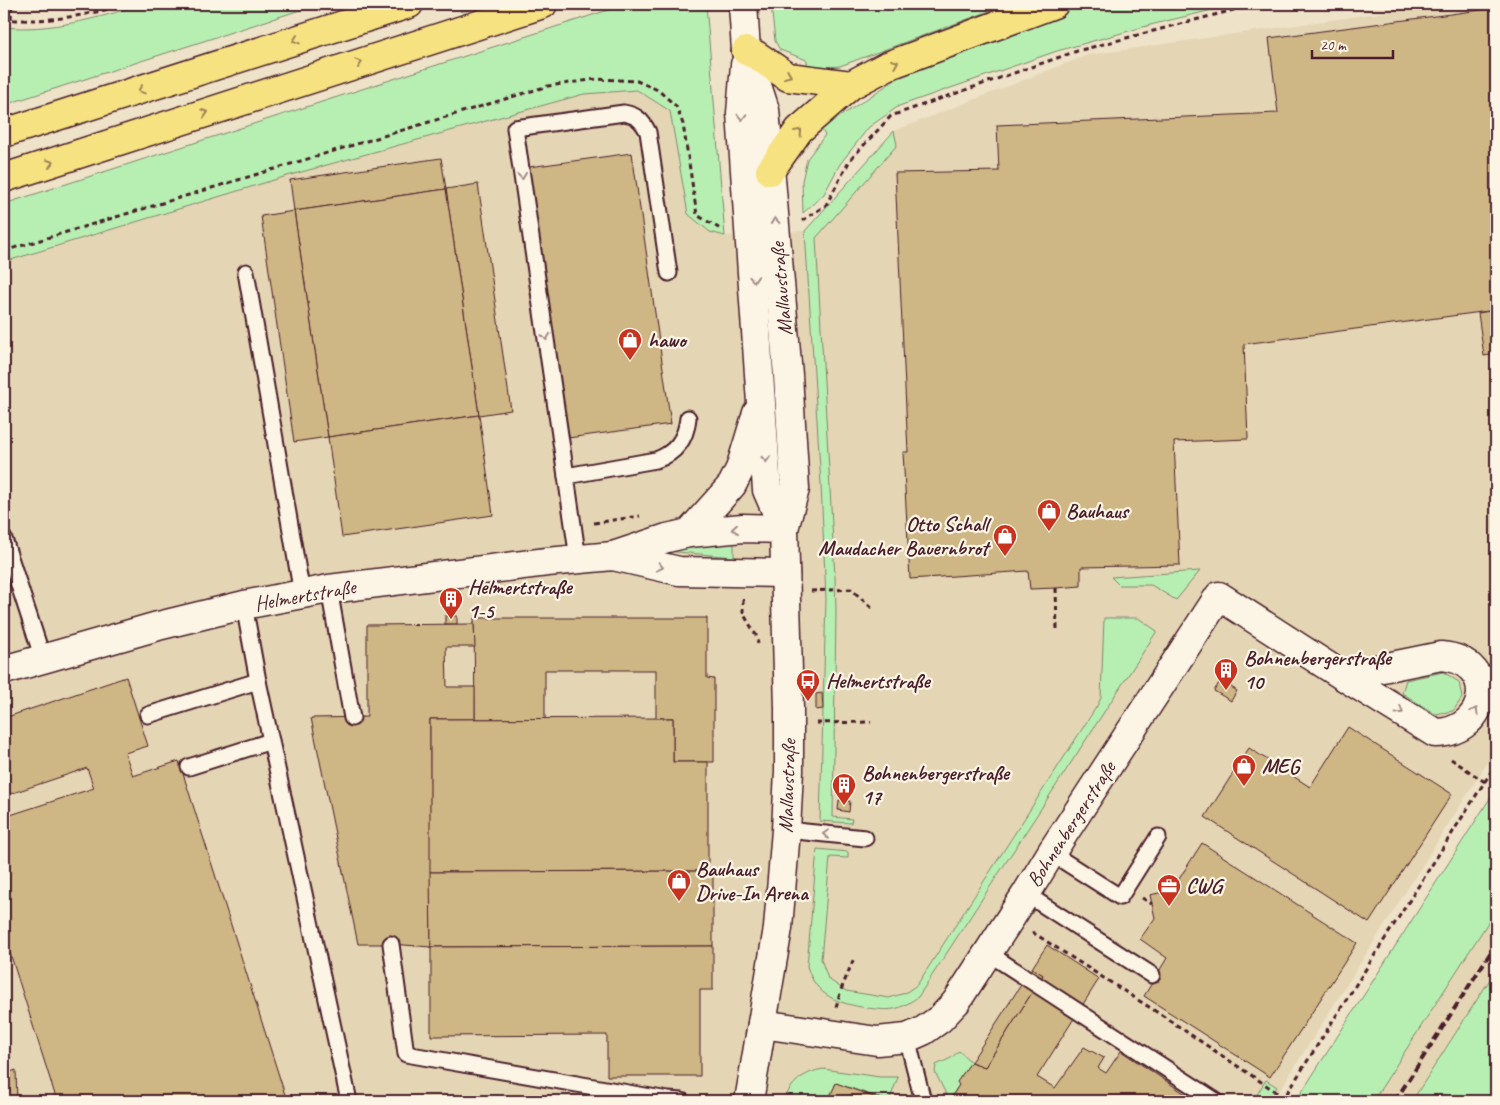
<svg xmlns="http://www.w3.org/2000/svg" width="1500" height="1105" font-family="Caveat,sans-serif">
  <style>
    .built { fill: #e4d5b4 }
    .green { fill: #b7efb2; stroke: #80876e }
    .building { fill: #ceb685; stroke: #4a1f2b }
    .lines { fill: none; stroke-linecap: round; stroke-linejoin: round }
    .service-casing { stroke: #4a1f2b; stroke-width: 19 }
    .minor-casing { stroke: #4a1f2b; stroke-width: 31 }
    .tertiary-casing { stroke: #4a1f2b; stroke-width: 31 }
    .secondary-casing { stroke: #4a1f2b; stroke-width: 31 }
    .trunk-casing { stroke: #4a1f2b; stroke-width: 31 }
    .path { stroke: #4a1f2b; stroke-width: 3; stroke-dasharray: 5 4; stroke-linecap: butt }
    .service { stroke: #fcf5e5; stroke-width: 15 }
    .minor { stroke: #fcf5e5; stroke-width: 28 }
    .tertiary { stroke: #fcf5e5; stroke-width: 28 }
    .secondary { stroke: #fcf5e5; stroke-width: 28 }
    .trunk { stroke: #f6e281; stroke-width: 28 }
    .rail { stroke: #4a1f2b; stroke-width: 4; stroke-dasharray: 8 4; stroke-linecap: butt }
    .oneway { stroke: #a08056 }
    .oneway2 { stroke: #a38a88 }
    .labels { text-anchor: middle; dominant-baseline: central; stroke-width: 4.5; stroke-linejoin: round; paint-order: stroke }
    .street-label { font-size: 21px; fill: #4a1f2b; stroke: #fcf5e5 }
    .poi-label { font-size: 21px; font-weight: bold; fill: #4a1f2b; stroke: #fcf5e5; text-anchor: start }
  </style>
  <rect width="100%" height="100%" fill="#eee2c8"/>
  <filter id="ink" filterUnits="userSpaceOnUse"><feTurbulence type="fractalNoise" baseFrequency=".02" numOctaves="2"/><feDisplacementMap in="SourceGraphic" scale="10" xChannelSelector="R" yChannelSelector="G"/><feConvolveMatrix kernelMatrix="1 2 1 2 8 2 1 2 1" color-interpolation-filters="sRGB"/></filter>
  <g filter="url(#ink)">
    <g class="built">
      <path d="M1442 4H1496V749L1273 1101H4V262L287 176 584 94 637 90 670 111 688 214 725 236 805 231 894 131 1088 55Z"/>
      <path d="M1496 910V970L1412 1101H1373Z"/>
    </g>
    <g class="green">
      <path d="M4 4H94L36 7Z"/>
      <path d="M142 4H319L4 105V27C46 32 102 18 142 4Z"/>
      <path d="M459 4H487L461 12Z"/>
      <path d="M627 4H706L725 236 710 232 688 214 670 111 637 90 584 94 287 176 4 262V204Z"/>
      <path d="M771 4H1009L840 66 816 68 807 67V60L780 50 775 41Z"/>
      <path d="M1084 4H1237L1154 24 1057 51 899 106 869 127 840 164 824 194 803 213 802 181 807 159 825 135 821 129 898 78Z"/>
      <path d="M894 131 897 145 816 238 835 578 836 611 833 817 852 819 851 823 820 821 826 599 821 484 805 231Z"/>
      <path d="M734 540V557L666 551 665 546Z"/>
      <path d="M1200 571 1176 600 1151 585H1119L1111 577Z"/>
      <path d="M1104 618H1138L1157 631 918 997C912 1001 906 1005 898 1008 888 1011 877 1009 867 1008 838 1003 816 997 807 966L817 849 848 852V858L830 857 821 959 828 979 846 991 889 998 905 993 917 985 1097 706 1101 698Z"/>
      <path d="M1443 672 1459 682 1462 698 1453 711 1435 714 1402 693 1406 680Z"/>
      <path d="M1496 789V910L1373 1101H1296Z"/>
      <path d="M1496 970V1101H1412Z"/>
      <path d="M959 1051 971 1062 958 1081 959 1085 949 1100 935 1072 936 1065 951 1058Z"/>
      <path d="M823 1069 880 1077H898L889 1101 836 1083 828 1101H784C790 1083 804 1072 823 1069Z"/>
      <path d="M1266 1080 1277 1087 1268 1101H1253Z"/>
    </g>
    <g class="building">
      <path d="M1496 8V310L1244 344 1248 439 1174 442 1180 565 1081 567V586L1056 588 1030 589 1028 571 910 579 903 452H908L895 173 999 171 997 125 1278 113 1269 38Z"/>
      <path d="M632 153 671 424 568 438 529 167Z"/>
      <path d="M441 158 446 189 294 211 290 180Z"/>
      <path d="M478 184 511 410 479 415 446 189Z"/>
      <path d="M446 189 479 415 328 437 294 211Z"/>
      <path d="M294 211 328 437 294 442 261 216Z"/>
      <path d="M1496 310V354L1484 356 1478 313Z"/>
      <path d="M479 415 493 515 342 537 328 437Z"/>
      <path d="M4 574 7 586 4 587Z"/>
      <path d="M4 574 7 586 4 587Z"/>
      <rect x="445" y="616" width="12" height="8"/>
      <path d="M474 618H707V678L714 679V762H673V718H656V670H545V719H475Z"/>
      <path d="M474 624 475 647H446L447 687H475V719H430L431 947 391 944H358L311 718 367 717V625Z"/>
      <path d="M126 677 148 746 125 753 133 776 179 761 287 1101H57L4 934V817L94 788 87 768 4 796V718Z"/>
      <path d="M1221 680 1237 691 1231 701 1214 691Z"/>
      <path d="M822 693 823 709 816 710V694Z"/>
      <path d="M673 718V762H708V871L430 872V719Z"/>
      <path d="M1348 727 1452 794 1369 923 1205 817 1249 748 1310 787Z"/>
      <path d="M839 800 850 801 849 812 838 810Z"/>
      <path d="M1202 843 1357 943 1270 1077 1144 996 1167 958 1140 939 1155 918 1150 895 1172 890Z"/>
      <path d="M713 871V946L431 947 430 872Z"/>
      <path d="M1047 945 1099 979 1037 1077 1055 1088 1084 1047 1104 1058 1098 1068 1106 1073 1121 1051 1196 1101H949L959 1085 957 1082 971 1062 985 1067 1043 975 1032 968Z"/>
      <path d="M713 946V990H700V1076H607V1035L431 1036V947Z"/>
      <path d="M1032 968 1043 975 985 1067 971 1062Z"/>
      <path d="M16 1070 17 1101H4V1074Z"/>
      <path d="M836 1083 885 1101H828Z"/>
      <path d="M319 1095 321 1101H298Z"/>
      <path d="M468 1096 500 1101H467Z"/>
    </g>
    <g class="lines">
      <g class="service-casing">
        <g id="service">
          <path d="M246 272 302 594"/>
          <path d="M566 476 515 128 624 113C636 115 642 120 648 132L669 273"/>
          <path d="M4 539 43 659"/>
          <path d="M578 559 566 476 656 460C676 453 686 439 688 418"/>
          <path d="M329 589 352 718"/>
          <path d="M244 605 258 681 349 1101"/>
          <path d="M1481 686 1496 670"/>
          <path d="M148 715 258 681"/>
          <path d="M189 767 271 741"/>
          <path d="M786 830 865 838"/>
          <path d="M1051 853 1120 897 1158 837"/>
          <path d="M1026 894 1152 975"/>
          <path d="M391 944 406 1054 668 1100 682 1101"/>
          <path d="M988 953 1216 1101"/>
          <path d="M907 1038 923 1101"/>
        </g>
      </g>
      <g class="minor-casing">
        <path id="minor" d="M762 1024 877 1041 907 1038 923 1031 940 1019 956 1002 1026 894 1051 853 1219 596 1343 676 1435 733C1490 733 1500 660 1441 656L1343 676"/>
      </g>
      <g class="tertiary-casing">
        <g id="tertiary">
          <path d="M746 51 765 110 788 375 795 489 784 529 789 708V771L786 830 778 928 749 1101"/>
          <path d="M745 65 741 113 767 490 784 529"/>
          <path d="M689 533 732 485 740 469 757 413"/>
          <path d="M613 556 679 571 785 573"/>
          <path d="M4 670 158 626 244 605 329 589 547 562 613 556 667 538 689 533 743 528 784 529"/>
        </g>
      </g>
      <g class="secondary-casing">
        <path id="secondary" d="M743 4 746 51"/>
      </g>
      <g class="trunk-casing">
        <g id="trunk">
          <path d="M746 51 756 55 788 77 851 85"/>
          <path d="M4 133 409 4"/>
          <path d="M770 171 799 130 851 85 887 66 1054 4"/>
          <path d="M4 178 543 4"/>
        </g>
      </g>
      <g class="path">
        <path d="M4 19C46 23 86 16 126 4"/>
        <path d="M11 19 12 4"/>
        <path d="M802 221 826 205 850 160 891 116 1077 51 1241 8 1276 4"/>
        <path d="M4 251 548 86 597 79 637 81 658 90 676 106 683 124 697 215 722 230"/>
        <path d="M594 523 640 516"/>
        <path d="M1056 588 1057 630"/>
        <path d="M811 591 851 589 873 609"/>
        <path d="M743 599V613L756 635 758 644"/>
        <path d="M816 723 871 722"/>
        <path d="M1451 759 1485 782"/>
        <path d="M1142 898 1152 904"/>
        <path d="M1032 932 1163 1016 1285 1098"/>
        <path d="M836 1007 841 990 854 958"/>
        <path d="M1282 1101 1496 764"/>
      </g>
      <use href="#service" class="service"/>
      <use href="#minor" class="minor"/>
      <use href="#tertiary" class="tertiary"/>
      <use href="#secondary" class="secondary"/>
      <use href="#trunk" class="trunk"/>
      <path class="rail" d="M1395 1101 1496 944"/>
    </g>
    <defs><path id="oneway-chevron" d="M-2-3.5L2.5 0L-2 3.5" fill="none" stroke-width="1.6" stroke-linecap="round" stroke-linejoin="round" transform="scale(1.25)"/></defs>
    <g class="oneway">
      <use href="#oneway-chevron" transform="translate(296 40) rotate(162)"/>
      <use href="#oneway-chevron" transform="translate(359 63) rotate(-18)"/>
      <use href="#oneway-chevron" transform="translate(895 63) rotate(-22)"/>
      <use href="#oneway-chevron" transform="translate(788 75) rotate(22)"/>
      <use href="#oneway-chevron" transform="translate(141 90) rotate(162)"/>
      <use href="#oneway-chevron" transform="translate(205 113) rotate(-18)"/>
      <use href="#oneway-chevron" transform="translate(799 132) rotate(-49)"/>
      <use href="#oneway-chevron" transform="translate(50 163) rotate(-18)"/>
    </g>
    <g class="oneway2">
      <use href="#oneway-chevron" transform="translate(742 117) rotate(88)"/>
      <use href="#oneway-chevron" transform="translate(522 176) rotate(82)"/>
      <use href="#oneway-chevron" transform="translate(775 221) rotate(-95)"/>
      <use href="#oneway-chevron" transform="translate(754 279) rotate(86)"/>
      <use href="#oneway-chevron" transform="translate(546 337) rotate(82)"/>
      <use href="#oneway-chevron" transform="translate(766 459) rotate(87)"/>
      <use href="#oneway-chevron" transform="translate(735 529) rotate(175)"/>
      <use href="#oneway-chevron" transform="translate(660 567) rotate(13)"/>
      <use href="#oneway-chevron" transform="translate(1400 711) rotate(32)"/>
      <use href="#oneway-chevron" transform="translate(1475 711) rotate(-61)"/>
      <use href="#oneway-chevron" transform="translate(826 834) rotate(-175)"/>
    </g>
  </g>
  <defs>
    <g id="shop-pin" transform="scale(1.25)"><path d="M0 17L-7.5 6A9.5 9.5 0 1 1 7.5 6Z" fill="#c8321e" stroke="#fcf5e5"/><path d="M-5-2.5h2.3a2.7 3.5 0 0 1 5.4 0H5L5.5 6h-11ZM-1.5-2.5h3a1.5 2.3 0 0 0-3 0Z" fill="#fff"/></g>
    <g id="building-pin" transform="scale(1.25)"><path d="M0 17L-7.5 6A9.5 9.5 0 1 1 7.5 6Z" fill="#c8321e" stroke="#fcf5e5"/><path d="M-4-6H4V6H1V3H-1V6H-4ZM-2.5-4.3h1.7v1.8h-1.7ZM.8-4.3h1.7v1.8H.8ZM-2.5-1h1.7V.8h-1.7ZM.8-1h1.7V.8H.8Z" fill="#fff"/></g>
    <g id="bus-pin" transform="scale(1.25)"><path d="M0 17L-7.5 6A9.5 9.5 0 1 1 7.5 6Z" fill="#c8321e" stroke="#fcf5e5"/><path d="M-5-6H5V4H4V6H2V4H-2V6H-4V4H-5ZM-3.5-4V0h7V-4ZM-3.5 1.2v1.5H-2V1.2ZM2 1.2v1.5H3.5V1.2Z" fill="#fff"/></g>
    <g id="office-pin" transform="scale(1.25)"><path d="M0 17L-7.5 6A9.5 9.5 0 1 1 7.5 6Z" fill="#c8321e" stroke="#fcf5e5"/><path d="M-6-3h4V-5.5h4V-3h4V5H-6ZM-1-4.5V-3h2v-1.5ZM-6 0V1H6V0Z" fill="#fff"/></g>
  </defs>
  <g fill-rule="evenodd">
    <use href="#shop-pin" x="630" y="340"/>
    <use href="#shop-pin" x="1049" y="511"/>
    <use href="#shop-pin" x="1005" y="536"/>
    <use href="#building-pin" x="451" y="599"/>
    <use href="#building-pin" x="1226" y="670"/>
    <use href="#bus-pin" x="808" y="681"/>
    <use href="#shop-pin" x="1244" y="766"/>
    <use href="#building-pin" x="844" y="785"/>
    <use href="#shop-pin" x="679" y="881"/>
    <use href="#office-pin" x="1169" y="886"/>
  </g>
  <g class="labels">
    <g class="street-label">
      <text transform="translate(781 289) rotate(-95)">Mallaustraße</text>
      <text transform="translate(305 595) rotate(-10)">Helmertstraße</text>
      <text transform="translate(787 786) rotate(-88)">Mallaustraße</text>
      <text transform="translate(1071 824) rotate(-57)">Bohnenbergerstraße</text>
    </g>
    <g class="poi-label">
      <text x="648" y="340">hawo</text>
      <text x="1066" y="511">Bauhaus</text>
      <text x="988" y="524" text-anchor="end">Otto Schall<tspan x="988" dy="24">Maudacher Bauernbrot</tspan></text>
      <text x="468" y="587">Helmertstraße<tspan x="468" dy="24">1-5</tspan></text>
      <text x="1244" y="658">Bohnenbergerstraße<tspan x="1244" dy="24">10</tspan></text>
      <text x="826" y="681">Helmertstraße</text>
      <text x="1262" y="766">MEG</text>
      <text x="862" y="773">Bohnenbergerstraße<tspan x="862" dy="24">17</tspan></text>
      <text x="696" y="869">Bauhaus<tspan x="696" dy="24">Drive-In Arena</tspan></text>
      <text x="1186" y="886">CWG</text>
    </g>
  </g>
  <rect width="1500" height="1105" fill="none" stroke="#fcf5e5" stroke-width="20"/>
  <rect x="10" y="10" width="1480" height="1085" fill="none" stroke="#4a1f2b" stroke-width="2" filter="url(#ink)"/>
  <path d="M1312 50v8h81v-8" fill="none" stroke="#4a1f2b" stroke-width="2.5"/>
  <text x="1320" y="50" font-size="15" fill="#4a1f2b" stroke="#fcf5e5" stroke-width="4" paint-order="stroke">20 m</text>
</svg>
